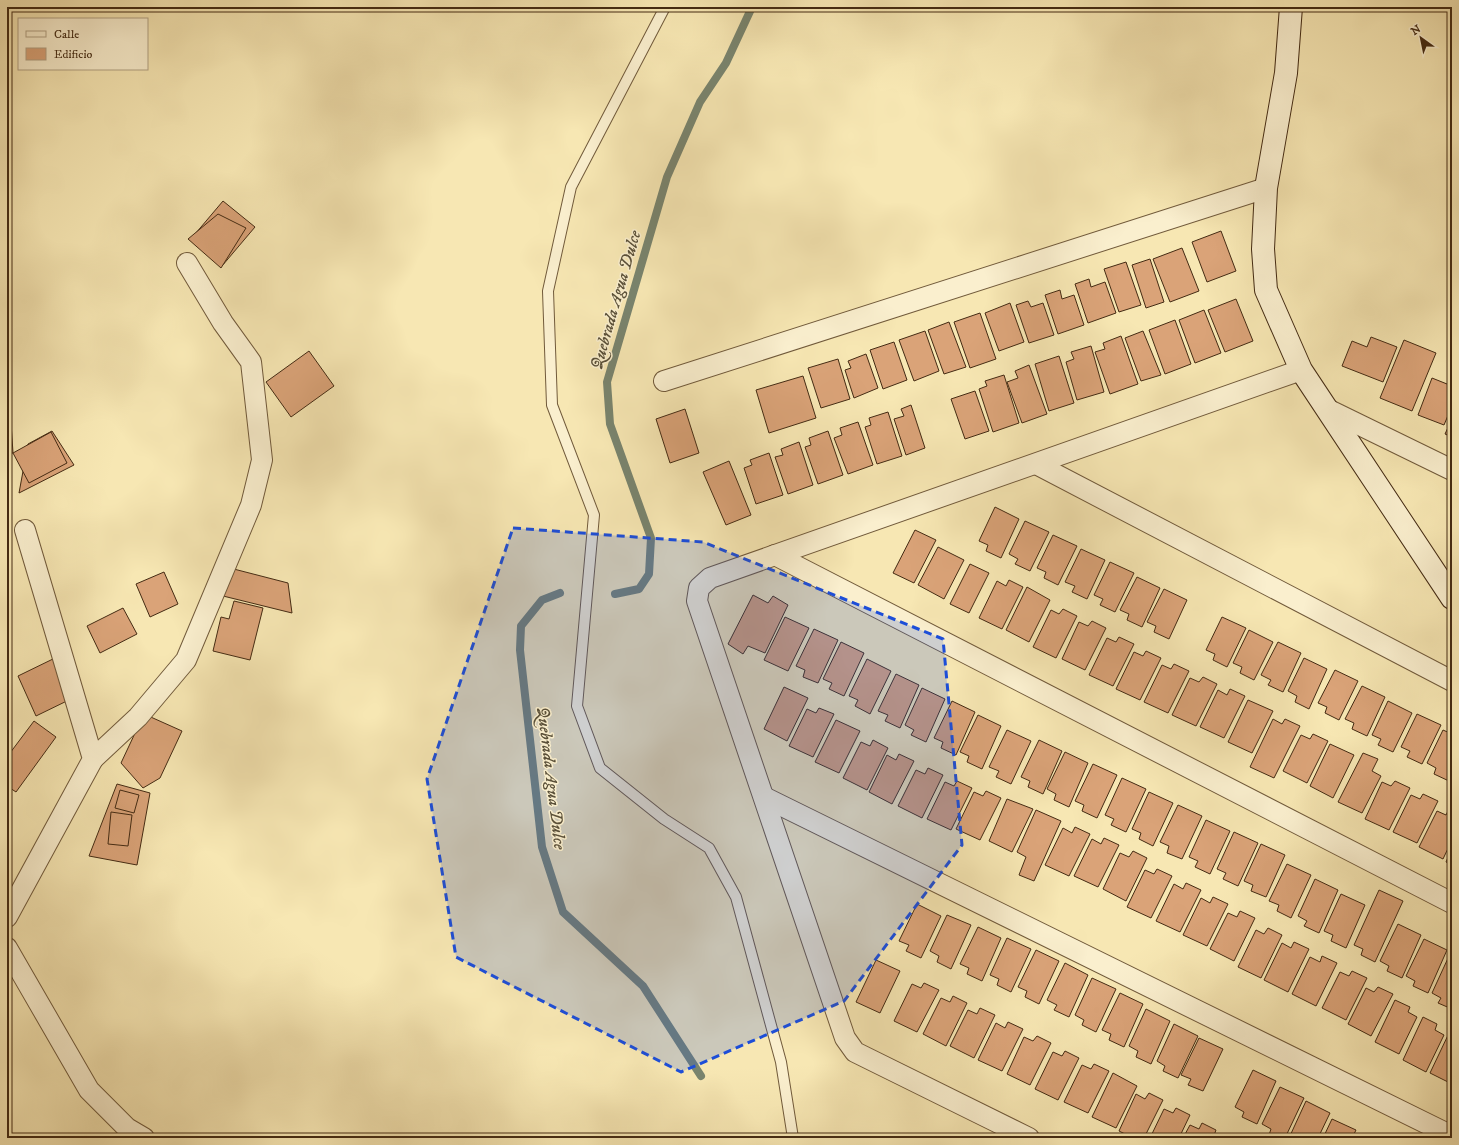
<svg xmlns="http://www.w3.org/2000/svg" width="1459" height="1145" font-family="'IM FELL DW Pica',serif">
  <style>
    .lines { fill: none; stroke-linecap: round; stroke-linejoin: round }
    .stream { stroke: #79846e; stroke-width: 8 }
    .building { fill: #daa378; stroke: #442b13 }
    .lane-casing { stroke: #715a3b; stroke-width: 12 }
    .street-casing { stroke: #715a3b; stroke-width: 22 }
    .secondary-casing { stroke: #442b13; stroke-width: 24 }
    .lane { stroke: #faefce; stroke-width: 10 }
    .street { stroke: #faefce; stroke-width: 20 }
    .secondary { stroke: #faefce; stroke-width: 22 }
    .marked { fill: #1d4ed8; fill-opacity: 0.2; stroke: #1d4ed8; stroke-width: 3; stroke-dasharray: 8 5; stroke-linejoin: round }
    .labels { text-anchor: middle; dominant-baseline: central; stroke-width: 3; stroke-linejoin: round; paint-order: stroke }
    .water-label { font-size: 17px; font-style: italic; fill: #5a5039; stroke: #faefce }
  </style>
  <rect width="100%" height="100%" fill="#f7e7b3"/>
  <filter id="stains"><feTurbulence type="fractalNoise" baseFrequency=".005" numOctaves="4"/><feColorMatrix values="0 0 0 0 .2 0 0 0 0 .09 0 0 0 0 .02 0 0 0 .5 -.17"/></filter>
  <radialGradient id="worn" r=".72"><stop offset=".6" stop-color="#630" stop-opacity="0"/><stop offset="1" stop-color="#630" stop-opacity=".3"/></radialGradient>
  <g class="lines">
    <g class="stream">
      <path d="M560 593 542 600 521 626 520 650 542 847 563 912 643 986 701 1076"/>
      <path d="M615 594 639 589 649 574 651 538 610 424 607 382 667 177 700 102 726 63 752 7"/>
    </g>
  </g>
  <g class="building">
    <path d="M223 201 255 227 222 266 190 240Z"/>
    <path d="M218 214 246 228 221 268 188 239Z"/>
    <path d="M1221 231 1236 271 1207 282 1192 242Z"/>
    <path d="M1182 248 1199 291 1170 302 1153 259Z"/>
    <path d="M1150 259 1164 302 1146 308 1132 265Z"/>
    <path d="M1126 262 1141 305 1119 312 1104 269Z"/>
    <path d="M1089 279 1091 287 1105 282 1116 313 1088 323 1075 284Z"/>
    <path d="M1060 290 1062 299 1074 295 1084 325 1058 334 1045 295Z"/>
    <path d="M1236 299 1253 341 1225 352 1208 310Z"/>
    <path d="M1028 301 1031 307 1043 303 1054 335 1029 343 1016 305Z"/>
    <path d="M1010 303 1024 342 999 351 985 313Z"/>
    <path d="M1204 310 1221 353 1195 363 1179 320Z"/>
    <path d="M980 313 996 359 970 368 954 322Z"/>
    <path d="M1175 320 1191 364 1165 374 1149 330Z"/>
    <path d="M949 322 966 367 944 374 928 330Z"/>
    <path d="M925 331 939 371 914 381 899 340Z"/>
    <path d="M1143 331 1161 375 1141 381 1125 338Z"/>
    <path d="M1121 336 1138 384 1110 394 1095 352 1105 349 1103 343Z"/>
    <path d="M1371 337 1397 347 1383 382 1342 366 1352 341 1367 347Z"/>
    <path d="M1404 340 1436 353 1412 411 1380 398Z"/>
    <path d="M894 342 907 380 883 389 870 350Z"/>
    <path d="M1091 346 1104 392 1077 400 1066 362 1074 359 1071 352Z"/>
    <path d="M309 351 334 386 291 417 266 382Z"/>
    <path d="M866 354 878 388 854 398 845 370 851 368 848 361Z"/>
    <path d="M1059 356 1074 403 1049 411 1035 364Z"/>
    <path d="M838 359 850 399 821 408 808 368Z"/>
    <path d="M1029 365 1047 414 1022 423 1007 382 1018 378 1015 371Z"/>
    <path d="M1004 375 1019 423 993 432 979 389 987 386 985 381Z"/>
    <path d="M803 376 816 418 769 433 756 390Z"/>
    <path d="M1432 378 1452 386V406L1444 425 1418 415Z"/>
    <path d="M975 391 989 431 965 439 951 399Z"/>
    <path d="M911 405 925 448 906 455 894 419 904 416 901 409Z"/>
    <path d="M10 408 13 453 7 454V409Z"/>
    <path d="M685 409 699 453 670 463 656 419Z"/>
    <path d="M888 412 902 456 877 464 865 427 871 425 869 418Z"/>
    <path d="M1452 419V437L1445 434Z"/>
    <path d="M858 422 873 465 848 474 834 438 842 435 840 428Z"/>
    <path d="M52 431 74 465 19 493 28 444Z"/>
    <path d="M828 431 843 475 818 484 805 447 811 445 809 438Z"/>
    <path d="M51 432 67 463 29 483 13 453Z"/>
    <path d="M7 434 10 450 7 451Z"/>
    <path d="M799 442 813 485 788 494 775 457 783 455 781 449Z"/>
    <path d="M769 453 783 495 756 504 744 468 752 465 750 460Z"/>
    <path d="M729 461 751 515 726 525 703 472Z"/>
    <path d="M995 507 1019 519 1001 558 986 551 988 545 979 541Z"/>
    <path d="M1025 521 1049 532 1030 571 1015 564 1018 559 1009 554Z"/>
    <path d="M915 530 936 540 914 583 893 573Z"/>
    <path d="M1053 535 1077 546 1058 585 1044 578 1046 572 1037 568Z"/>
    <path d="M938 547 964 560 944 599 918 585Z"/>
    <path d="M1081 549 1105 560 1087 599 1072 592 1075 586 1065 582Z"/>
    <path d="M1110 562 1134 573 1115 612 1100 605 1103 599 1094 595Z"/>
    <path d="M970 564 989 573 969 613 950 604Z"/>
    <path d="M226 567 288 583 292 613 219 595Z"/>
    <path d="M164 572 178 604 150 617 136 584Z"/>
    <path d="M1137 577 1160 588 1142 627 1127 620 1129 614 1120 610Z"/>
    <path d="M1009 580 1023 587 1002 629 979 618 997 581 1006 586Z"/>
    <path d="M1027 587 1050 600 1029 642 1006 630Z"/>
    <path d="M1164 589 1187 600 1169 639 1154 632 1156 626 1147 622Z"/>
    <path d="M753 595 768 603 773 596 788 605 765 653 748 646 743 654 728 644Z"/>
    <path d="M234 601 263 608 250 660 213 651 221 617 229 619Z"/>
    <path d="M123 608 137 634 100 653 87 626Z"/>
    <path d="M1063 609 1077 616 1056 658 1033 647 1051 610 1059 614Z"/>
    <path d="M785 617 809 628 788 671 764 660Z"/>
    <path d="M1222 617 1246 628 1227 667 1213 660 1215 654 1206 650Z"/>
    <path d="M1092 621 1106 628 1085 670 1062 659 1079 622 1088 626Z"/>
    <path d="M814 629 838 640 818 683 803 677 805 670 796 666Z"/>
    <path d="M1249 630 1273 642 1254 680 1240 673 1242 667 1233 663Z"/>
    <path d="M1119 637 1134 644 1113 686 1089 675 1107 638 1116 642Z"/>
    <path d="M841 642 864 653 844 696 829 689 832 683 823 679Z"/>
    <path d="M1278 642 1301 653 1283 692 1268 685 1271 680 1261 675Z"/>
    <path d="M1146 651 1161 658 1140 700 1116 689 1134 652 1143 656Z"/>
    <path d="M55 658 73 698 36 716 18 676Z"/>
    <path d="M1304 658 1327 669 1309 709 1295 702 1297 696 1288 691Z"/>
    <path d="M867 659 891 671 870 714 855 706 858 700 849 696Z"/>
    <path d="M1174 664 1189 671 1168 713 1144 702 1162 665 1171 669Z"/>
    <path d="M1335 670 1358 681 1339 720 1325 713 1327 707 1318 703Z"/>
    <path d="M896 674 919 685 900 728 885 721 888 715 878 711Z"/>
    <path d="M1203 677 1217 684 1196 726 1172 715 1190 678 1199 682Z"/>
    <path d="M1362 686 1385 697 1367 736 1352 729 1354 723 1345 719Z"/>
    <path d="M784 687 808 698 787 741 764 729Z"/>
    <path d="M922 688 945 699 926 742 911 735 914 730 905 725Z"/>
    <path d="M1230 689 1245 696 1224 738 1200 727 1218 690 1227 695Z"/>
    <path d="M1248 700 1273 711 1252 753 1228 742Z"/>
    <path d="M952 701 975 712 956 755 941 748 943 742 934 738Z"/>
    <path d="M1388 701 1412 713 1393 752 1378 745 1381 739 1372 735Z"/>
    <path d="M819 708 834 714 813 757 789 746 807 709 816 713Z"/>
    <path d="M144 714 182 731 160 778 143 788 121 763Z"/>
    <path d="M1417 714 1441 725 1422 764 1407 757 1410 751 1401 747Z"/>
    <path d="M978 715 1001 726 982 769 967 762 969 756 960 752Z"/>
    <path d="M1273 719 1282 724 1285 719 1300 726 1274 778 1250 767Z"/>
    <path d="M836 720 860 731 839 773 815 762Z"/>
    <path d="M34 721 56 737 16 792 7 786V757Z"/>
    <path d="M1007 730 1031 741 1011 784 996 777 999 771 989 767Z"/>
    <path d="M1443 730 1452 734V774L1449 781 1434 774 1436 768 1427 763Z"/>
    <path d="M1313 734 1328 741 1307 783 1283 771 1301 735 1310 739Z"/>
    <path d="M873 740 888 748 867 790 843 778 861 742 870 746Z"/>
    <path d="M1039 740 1062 751 1043 794 1028 787 1030 781 1021 777Z"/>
    <path d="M1330 744 1354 755 1333 798 1310 786Z"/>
    <path d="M1065 752 1088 763 1069 807 1054 800 1056 794 1047 789Z"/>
    <path d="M1363 753 1378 759 1372 771 1381 776 1362 813 1338 802Z"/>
    <path d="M899 754 914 761 892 804 869 792 887 755 896 760Z"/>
    <path d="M1093 764 1117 775 1097 818 1082 811 1084 805 1075 801Z"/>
    <path d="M928 768 943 775 922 818 898 806 916 770 925 774Z"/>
    <path d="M1122 778 1146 789 1126 832 1111 825 1114 819 1105 815Z"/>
    <path d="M957 781 972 788 951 830 927 819 945 782 954 786Z"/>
    <path d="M1395 781 1410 788 1389 830 1365 819 1382 782 1391 786Z"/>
    <path d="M117 784 150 793 137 865 89 856Z"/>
    <path d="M120 790 139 795 134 813 115 808Z"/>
    <path d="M986 791 1001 798 980 840 956 829 974 792 983 796Z"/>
    <path d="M1149 792 1173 803 1153 846 1139 839 1141 833 1132 829Z"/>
    <path d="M1423 794 1438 801 1417 843 1393 832 1411 795 1420 799Z"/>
    <path d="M1007 799 1033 809 1012 852 989 841Z"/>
    <path d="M1178 805 1202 816 1182 859 1167 853 1169 846 1160 842Z"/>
    <path d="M1449 809 1452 811V840L1443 859 1419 847 1437 811 1446 815Z"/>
    <path d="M1036 810 1061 821 1034 881 1019 875 1026 857 1017 852Z"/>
    <path d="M111 812 132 815 128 846 108 844Z"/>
    <path d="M1206 820 1230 831 1210 874 1195 867 1198 861 1189 857Z"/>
    <path d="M1075 827 1090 834 1069 876 1045 865 1063 828 1072 833Z"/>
    <path d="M1234 832 1258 843 1238 886 1223 879 1226 873 1217 869Z"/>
    <path d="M1104 838 1119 845 1098 887 1074 876 1092 839 1101 844Z"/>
    <path d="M1261 844 1285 855 1266 897 1251 891 1253 885 1244 881Z"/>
    <path d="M1452 848V865L1446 862Z"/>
    <path d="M1133 851 1147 858 1126 901 1103 889 1120 853 1129 857Z"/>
    <path d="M1287 864 1311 875 1291 918 1277 911 1279 905 1269 901Z"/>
    <path d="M1157 869 1172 876 1151 918 1127 907 1145 870 1154 874Z"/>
    <path d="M1315 879 1338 890 1319 933 1304 926 1307 921 1298 916Z"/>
    <path d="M1186 883 1201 890 1180 932 1156 921 1174 884 1183 889Z"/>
    <path d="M1379 890 1403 901 1375 962 1361 955 1363 949 1354 945Z"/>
    <path d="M1341 894 1365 905 1346 948 1331 941 1333 935 1324 931Z"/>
    <path d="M1213 897 1228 904 1207 946 1183 935 1201 898 1210 903Z"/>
    <path d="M917 904 941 916 921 958 906 951 909 945 899 941Z"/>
    <path d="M1240 911 1255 918 1234 961 1210 949 1228 913 1237 917Z"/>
    <path d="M947 915 971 925 951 969 937 962 939 956 930 951Z"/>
    <path d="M1398 924 1421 935 1402 978 1387 971 1389 966 1380 961Z"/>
    <path d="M978 927 1001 938 982 981 967 974 969 968 960 964Z"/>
    <path d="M1268 928 1282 935 1261 978 1238 967 1256 930 1264 934Z"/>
    <path d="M1007 938 1031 949 1011 992 997 985 999 979 990 975Z"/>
    <path d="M1424 939 1447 950 1428 993 1413 986 1415 981 1406 976Z"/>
    <path d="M1294 942 1309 949 1288 992 1264 980 1282 943 1291 948Z"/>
    <path d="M1036 950 1059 961 1039 1004 1025 997 1027 991 1018 987Z"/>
    <path d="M1322 956 1337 963 1316 1006 1292 994 1310 957 1320 962Z"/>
    <path d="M1449 956 1452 958V1009L1438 1003 1441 998 1432 993Z"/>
    <path d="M876 960 900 971 880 1013 856 1002Z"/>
    <path d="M1065 963 1088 975 1069 1017 1054 1010 1057 1005 1047 1000Z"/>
    <path d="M1352 971 1367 978 1346 1020 1322 1008 1340 972 1349 976Z"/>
    <path d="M1092 978 1116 989 1096 1032 1082 1025 1084 1020 1075 1015Z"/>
    <path d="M924 983 939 990 917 1032 894 1021 912 984 921 988Z"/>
    <path d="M1378 987 1393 994 1371 1036 1348 1024 1366 988 1374 992Z"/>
    <path d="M1120 993 1143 1004 1124 1047 1109 1040 1111 1034 1102 1030Z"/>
    <path d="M953 996 967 1003 946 1046 923 1034 941 998 950 1002Z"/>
    <path d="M1395 1000 1410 1007 1408 1012 1417 1017 1399 1054 1375 1042Z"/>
    <path d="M980 1008 995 1015 974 1058 950 1046 968 1010 977 1014Z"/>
    <path d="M1146 1009 1170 1021 1151 1064 1136 1057 1138 1051 1129 1046Z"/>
    <path d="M1423 1017 1437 1024 1435 1030 1444 1035 1426 1072 1403 1060Z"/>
    <path d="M1008 1022 1023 1029 1002 1071 978 1060 996 1023 1005 1028Z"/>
    <path d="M1174 1024 1198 1036 1178 1078 1163 1071 1165 1066 1157 1061Z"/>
    <path d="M1450 1031 1452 1032V1084L1430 1073Z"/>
    <path d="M1037 1036 1051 1043 1030 1085 1007 1074 1024 1037 1033 1041Z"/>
    <path d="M1199 1038 1223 1049 1203 1091 1188 1085 1191 1079 1181 1075Z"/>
    <path d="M1065 1051 1079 1058 1058 1100 1035 1089 1053 1052 1062 1056Z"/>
    <path d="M1094 1064 1109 1071 1088 1113 1064 1102 1082 1065 1091 1069Z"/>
    <path d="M1253 1070 1276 1081 1257 1124 1242 1117 1244 1112 1235 1107Z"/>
    <path d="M1113 1073 1137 1086 1116 1128 1092 1117Z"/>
    <path d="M1280 1087 1304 1098 1285 1138H1277L1269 1135 1271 1129 1262 1124Z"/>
    <path d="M1149 1093 1163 1100 1144 1138H1133L1119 1131 1136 1094 1145 1099Z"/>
    <path d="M1306 1101 1330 1113 1318 1138H1289Z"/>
    <path d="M1176 1108 1190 1115 1179 1138H1150L1164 1109 1173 1113Z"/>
    <path d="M1332 1119 1356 1130 1352 1138H1323Z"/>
    <path d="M1202 1123 1216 1130 1213 1138H1183L1190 1125 1199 1129Z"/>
  </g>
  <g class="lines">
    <g class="lane-casing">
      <path id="lane" d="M665 7 571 187 548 291 552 405 594 515 577 706 600 768 664 819 709 848 736 897 781 1062 793 1138"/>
    </g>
    <g class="street-casing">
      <g id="street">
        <path d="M664 381 1266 188"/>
        <path d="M1327 409 1452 470"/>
        <path d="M1036 464 1452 681"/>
        <path d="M775 555 1452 903"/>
        <path d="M93 759 138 717 186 660 251 505 262 460 251 362 223 323 187 263"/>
        <path d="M764 797 1452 1136"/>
        <path d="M7 917 93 759 25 530"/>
        <path d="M7 948 89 1090 127 1128 144 1138"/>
        <path d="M1029 1138 855 1052 845 1038 697 601 699 588 710 578 1301 370"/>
      </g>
    </g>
    <g class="secondary-casing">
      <path id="secondary" d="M1291 7 1286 73 1266 188 1263 249 1266 290 1301 370 1452 598"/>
    </g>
    <use href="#lane" class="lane"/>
    <use href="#street" class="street"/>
    <use href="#secondary" class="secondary"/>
  </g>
  <path class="marked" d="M513 528 703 542 943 639 962 845 844 1001 681 1072 456 957 427 779Z"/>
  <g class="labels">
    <g class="water-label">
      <text transform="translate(616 300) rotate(-74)">Quebrada Agua Dulce</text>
      <text transform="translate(551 778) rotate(83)">Quebrada Agua Dulce</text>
    </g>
  </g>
  <rect width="1459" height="1145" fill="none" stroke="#f7e7b3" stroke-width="24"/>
  <rect x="8" y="8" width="1443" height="1129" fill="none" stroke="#442b13" stroke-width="2"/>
  <rect x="12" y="12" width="1435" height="1121" fill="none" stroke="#442b13"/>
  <rect x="18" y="18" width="130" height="52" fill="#faefce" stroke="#b1a183"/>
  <rect x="26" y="31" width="20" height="6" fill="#faefce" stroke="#b1a183"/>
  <text x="54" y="38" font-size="12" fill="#442b13">Calle</text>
  <rect x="26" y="48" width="20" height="12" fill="#daa378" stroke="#b1a183"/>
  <text x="54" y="58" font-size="12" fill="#442b13">Edificio</text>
  <g transform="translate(1421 38) rotate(327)" stroke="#faefce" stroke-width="3" paint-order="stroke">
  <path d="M0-3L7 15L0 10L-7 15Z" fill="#442b13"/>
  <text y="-6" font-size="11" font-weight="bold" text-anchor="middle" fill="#442b13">N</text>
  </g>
  <rect width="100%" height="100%" filter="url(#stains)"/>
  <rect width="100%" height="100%" fill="url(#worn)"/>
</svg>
